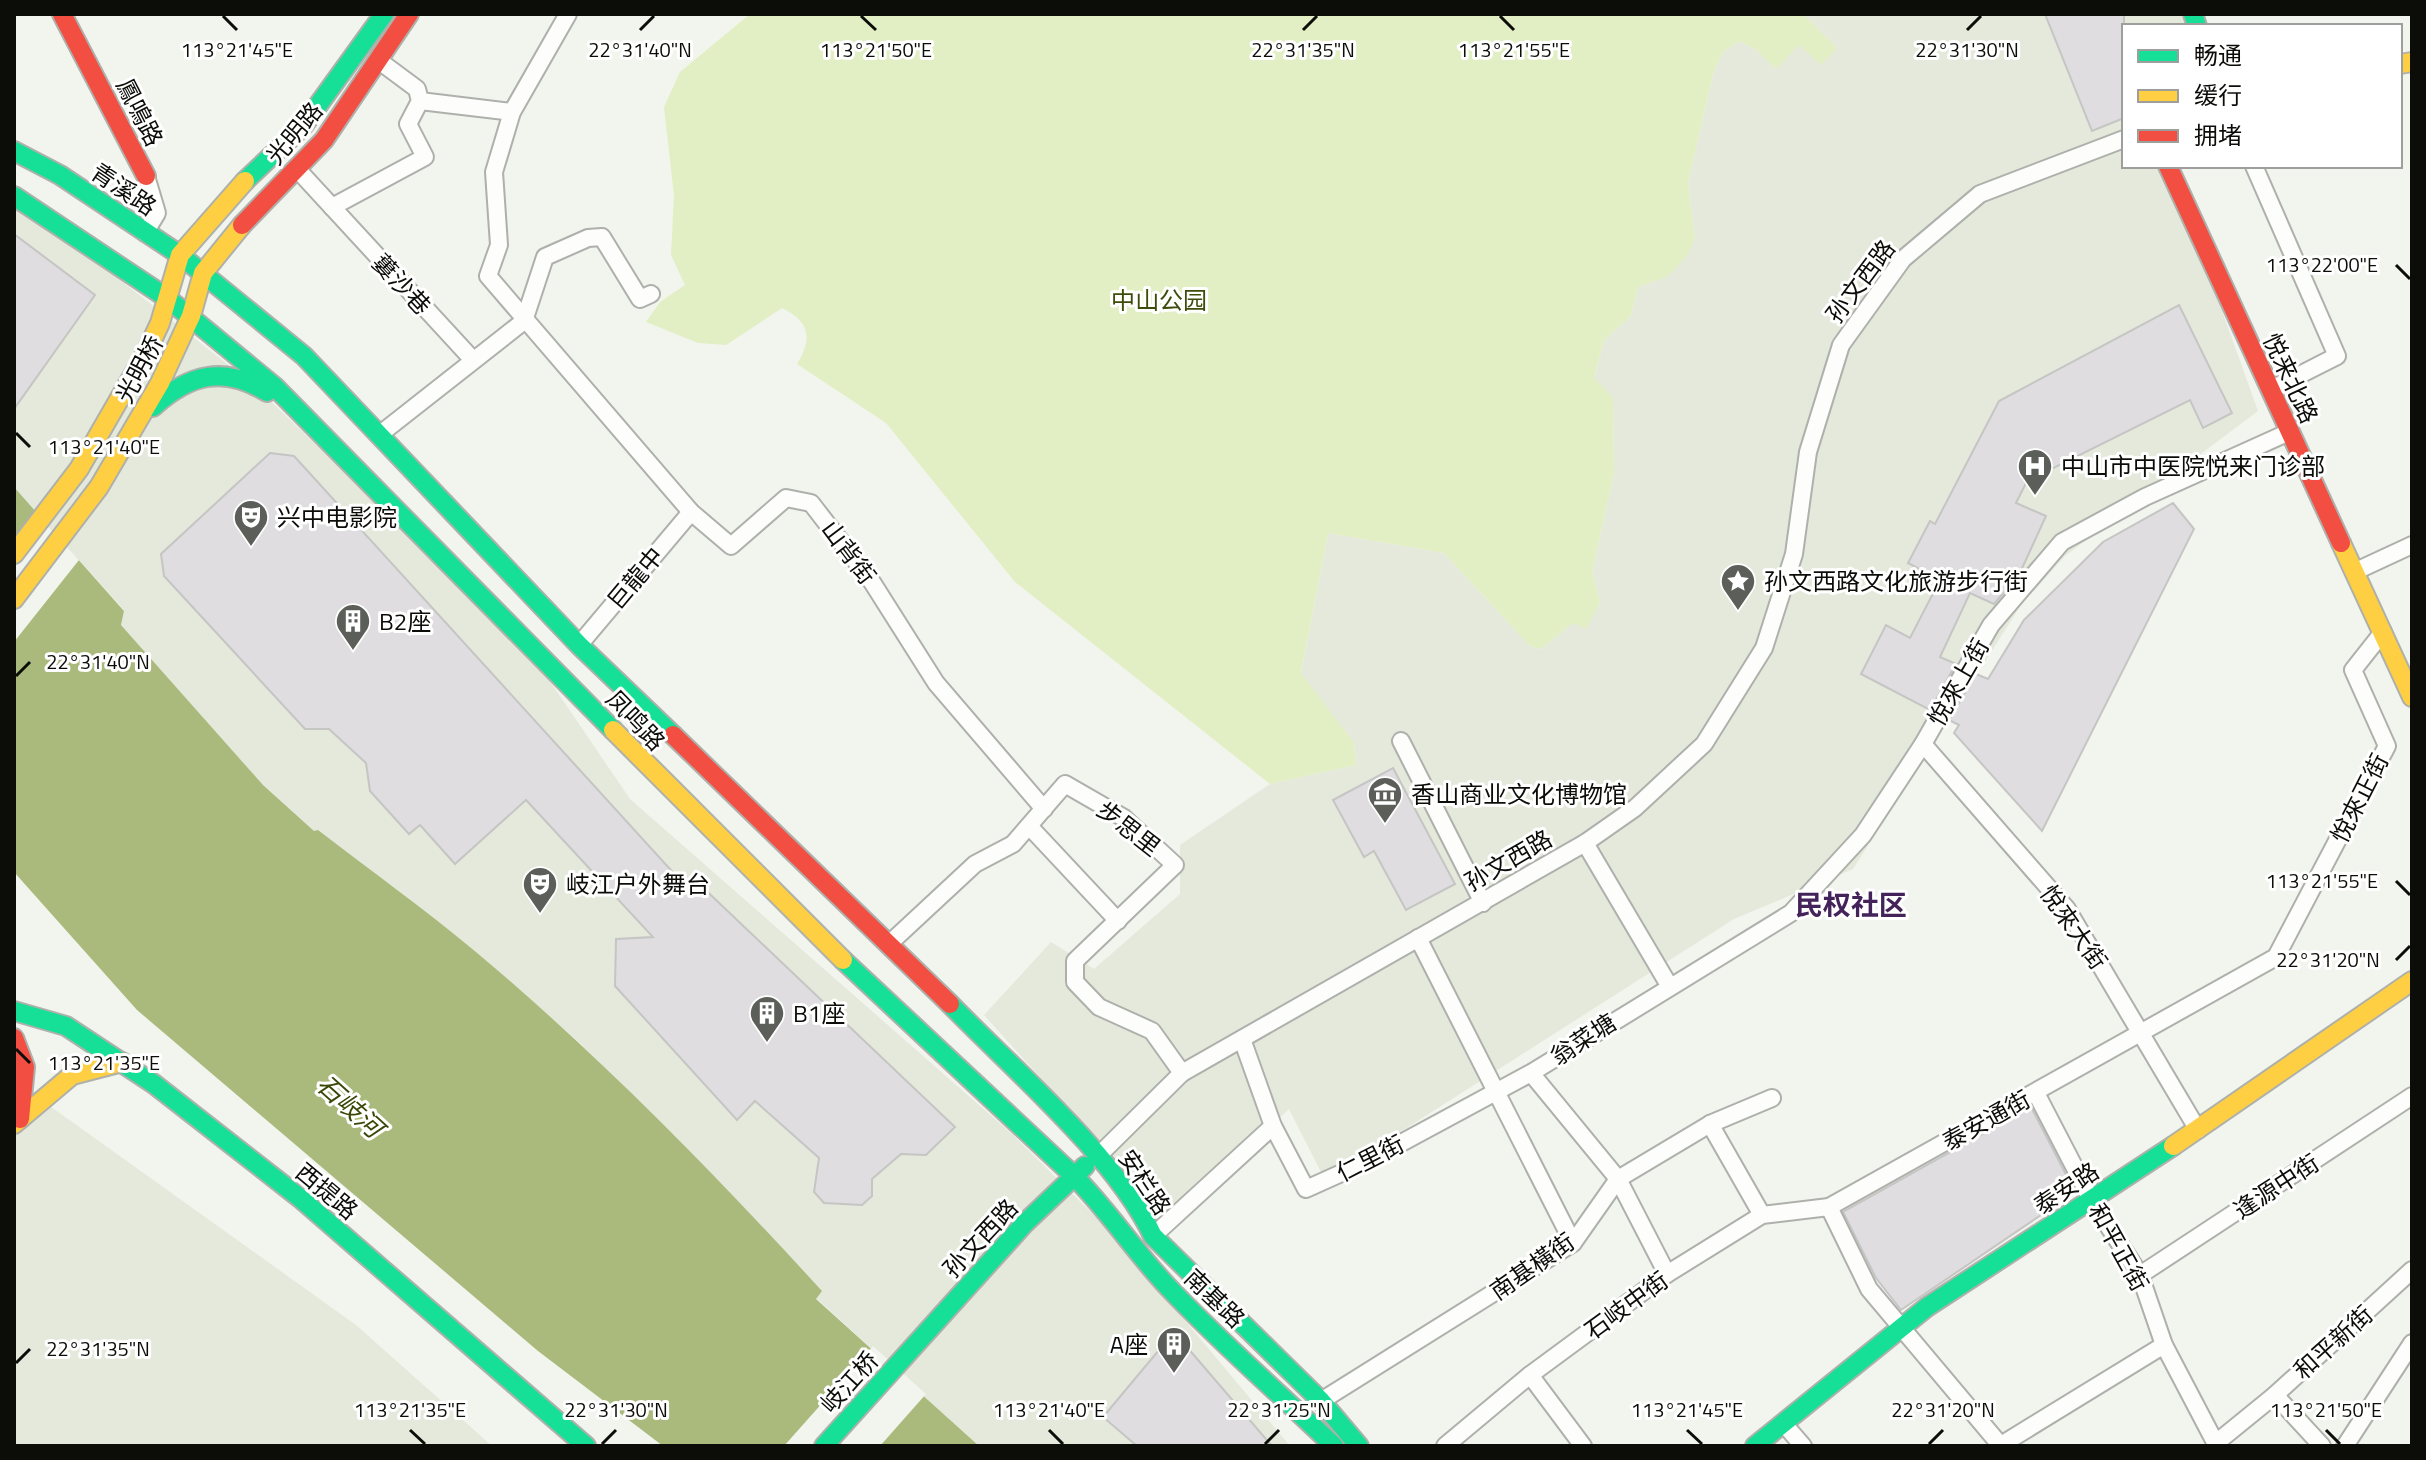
<svg xmlns="http://www.w3.org/2000/svg" width="2426" height="1460" font-family="'Titillium Web','Noto Sans SC',sans-serif">
  <style>
    .built { fill: #e4e9db }
    .green { fill: #e2efc4 }
    .water { fill: #aaba7d }
    .pier { fill: #f2f4ee }
    .building { fill: #dfdddf; stroke: #c5c5c4; stroke-width: 2 }
    .lines { fill: none; stroke-linecap: round; stroke-linejoin: round }
    .street-casing { stroke: #aeb0ab; stroke-width: 20 }
    .fast-casing { stroke: #aeb0ab; stroke-width: 22 }
    .slow-casing { stroke: #aeb0ab; stroke-width: 22 }
    .jam-casing { stroke: #aeb0ab; stroke-width: 22 }
    .street { stroke: #fdfdfc; stroke-width: 16 }
    .fast { stroke: #16e098; stroke-width: 18 }
    .slow { stroke: #ffcf43; stroke-width: 18 }
    .jam { stroke: #f24e42; stroke-width: 18 }
    .ticks { fill: none; stroke: #0c0d09; stroke-width: 3 }
    .labels { text-anchor: middle; dominant-baseline: central; stroke-width: 6; stroke-linejoin: round; paint-order: stroke }
    .street-label { font-size: 24px; fill: #0c0d09; stroke: #fff }
    .park-label { font-size: 24px; fill: #3d4b0b; stroke: #fff }
    .poi-label { font-size: 24px; fill: #0c0d09; stroke: #fff; text-anchor: start }
    .water-label { font-size: 26px; font-style: italic; fill: #3a4807; stroke: #fff }
    .quarter-label { font-size: 28px; font-weight: bold; fill: #44235b; stroke: #fff }
    .ticks-label { font-size: 20px; text-anchor: middle; fill: #0c0d09; stroke: #fff; stroke-width: 6; stroke-linejoin: round; paint-order: stroke }
  </style>
  <rect width="100%" height="100%" fill="#f2f4ee"/>
  <g class="built">
    <path d="M1803 14H2191L2195 26H2124V166H2157L2207 269 2258 411 2065 556 2021 605 1853 869 1734 919 1325 1180 1289 1109 1169 1220 984 1015 1051 942 1094 969 1180 894V845L1270 784 1356 765 1354 743 1301 674 1328 533 1444 553 1530 646 1541 649 1573 623 1586 628 1600 602 1592 572 1614 473 1613 397 1594 379 1604 340 1631 316 1638 287 1667 277 1695 239 1688 183 1713 74 1723 52 1739 41 1755 49 1776 69 1799 44 1837 48Z"/>
    <path d="M14 209 110 272 254 385 528 649 630 799 1012 1134 1110 1231 1290 1446H979L816 1298 822 1291 581 1044 475 951 318 831H314L263 785 121 625 124 610 14 487Z"/>
    <path d="M47 1104 356 1325 492 1446H14V1137Z"/>
  </g>
  <path class="green" d="M750 14H1803L1837 48 1821 65 1799 45 1776 69 1755 49 1739 41 1723 52 1713 74 1688 183 1695 239 1687 256 1667 277 1638 287 1631 316 1604 340 1594 378 1613 397 1614 473 1592 572 1600 602 1586 629 1573 623 1541 649 1530 646 1444 553 1328 533 1301 673 1354 743 1356 765 1270 784 1015 582 886 423 797 364C812 339 811 322 782 308L726 345 698 343 646 322 660 302 685 285 671 255 674 196 664 107 680 72Z"/>
  <path class="water" d="M14 487 124 611 121 625 263 785 314 831 318 830C371 871 426 910 476 952 600 1056 713 1172 822 1291L816 1299 979 1446H663L538 1351 137 1010 14 872Z"/>
  <g class="pier">
    <path d="M35 511 79 560 14 642V538Z"/>
    <path d="M873 1346 926 1394 880 1446H784Z"/>
  </g>
  <g class="building">
    <path d="M2045 14H2124V118L2092 131Z"/>
    <path d="M14 234 95 295 14 409Z"/>
    <path d="M2179 305 2232 413 2203 428 2190 400 2027 481 2016 503 2046 516 2019 575 1994 604 1970 593 1940 657 1956 664 1930 710 1861 674 1886 625 1910 638 1940 580 1908 563 1930 521 1935 524 1999 401Z"/>
    <path d="M270 453 294 456 689 890 697 882 955 1127 926 1155 901 1154 872 1179V1196L862 1205 824 1203 814 1192 819 1158 755 1101 737 1120 615 986 616 939 653 937 526 800 455 864 420 825 409 834 370 791 366 763 329 729H305L164 576 161 554Z"/>
    <path d="M2173 503 2194 529 2042 831 1954 733 1959 725 1949 720 1976 674 1988 679 2024 620 2103 542Z"/>
    <path d="M1393 768 1455 884 1406 910 1374 851 1364 857 1333 800Z"/>
    <path d="M2031 1107 2075 1192 1901 1310 1876 1278 1843 1212Z"/>
    <path d="M1174 1332 1272 1446H1137L1103 1417Z"/>
  </g>
  <g class="lines">
    <g class="street-casing">
      <g id="street">
        <path d="M568 14 512 112 494 172 499 245 488 276 691 512 731 546 786 498 811 503 872 582 936 683 1044 809"/>
        <path d="M420 101 512 112"/>
        <path d="M2254 166 2337 356 2270 390"/>
        <path d="M298 170 473 360"/>
        <path d="M332 207 425 157 408 124 420 101 417 89 378 60"/>
        <path d="M145 233 157 213 146 176"/>
        <path d="M379 435 524 321 545 257 588 238 602 237 640 299 651 294"/>
        <path d="M2356 571 2412 545"/>
        <path d="M579 645 691 512"/>
        <path d="M1401 741 1483 903"/>
        <path d="M1923 744 2067 909 2198 1130"/>
        <path d="M1029 826 1118 921"/>
        <path d="M1585 843 1670 987"/>
        <path d="M1418 938 1573 1243"/>
        <path d="M890 943 975 864 1013 844 1065 784 1124 818 1175 865 1075 961V982L1099 1007 1152 1031 1182 1073"/>
        <path d="M1242 1039 1273 1126 1306 1189 1366 1162 1531 1073 1791 913 1863 835 1923 744 1991 625 2062 542 2145 497 2289 432"/>
        <path d="M1531 1073 1618 1179 1667 1274"/>
        <path d="M2036 1093 2092 1201 2140 1275 2164 1345 2217 1446"/>
        <path d="M1710 1124 1762 1215"/>
        <path d="M1098 1156 1182 1073 1585 843 1635 808 1704 744 1764 648 1794 554 1808 452 1841 345 1903 259 1980 194 2124 139"/>
        <path d="M1829 1207 1869 1289 2001 1446"/>
        <path d="M1153 1236 1273 1126"/>
        <path d="M2140 1275 2412 1096"/>
        <path d="M1530 1375 1583 1446"/>
        <path d="M2275 1395 2322 1446"/>
        <path d="M1321 1401 1573 1243 1618 1179 1710 1124 1772 1098"/>
        <path d="M1784 1424 1803 1446"/>
        <path d="M2216 1443 2275 1395 2412 1270"/>
        <path d="M2001 1445 2164 1345"/>
        <path d="M1445 1446 1530 1375 1667 1274 1762 1215 1829 1207 2276 957 2387 746 2353 670 2383 632"/>
        <path d="M2345 1446 2412 1343"/>
      </g>
    </g>
    <g class="fast-casing">
      <g id="fast">
        <path d="M2193 14 2197 26"/>
        <path d="M14 151 60 175 180 255 304 356 579 645 673 735"/>
        <path d="M245 181 303 126 384 14"/>
        <path d="M14 196 167 298 275 387 613 730"/>
        <path d="M153 407C189 374 224 365 267 392"/>
        <path d="M843 960 1073 1175C1109 1211 1134 1251 1169 1288 1221 1343 1279 1393 1334 1446"/>
        <path d="M950 1004C1012 1068 1116 1157 1153 1236L1321 1401 1359 1446"/>
        <path d="M14 1011 66 1026 154 1084 300 1198 586 1446"/>
        <path d="M824 1446 1025 1223 1085 1166"/>
        <path d="M1755 1446 1927 1307 2173 1146"/>
      </g>
    </g>
    <g class="slow-casing">
      <g id="slow">
        <path d="M2400 64 2412 62"/>
        <path d="M2341 543 2412 697"/>
        <path d="M14 554 79 469 147 351 160 323 180 255 245 181"/>
        <path d="M14 599 99 487 160 383 191 316 203 273 242 225"/>
        <path d="M613 730 843 960"/>
        <path d="M14 1124 72 1075 122 1062"/>
        <path d="M2173 1146 2412 981"/>
      </g>
    </g>
    <g class="jam-casing">
      <g id="jam">
        <path d="M62 14 146 176"/>
        <path d="M2168 166 2341 543"/>
        <path d="M242 225 324 140 409 14"/>
        <path d="M673 735 950 1004"/>
        <path d="M14 1038 25 1067 20 1119"/>
      </g>
    </g>
    <use href="#street" class="street"/>
    <use href="#fast" class="fast"/>
    <use href="#slow" class="slow"/>
    <use href="#jam" class="jam"/>
  </g>
  <path class="ticks" d="M223 16 237 30M861 16 876 30M1500 16 1514 30M640 30 654 16M1303 30 1317 16M1967 30 1981 16M2396 265 2410 279M16 433 30 447M16 676 30 662M2396 881 2410 895M2396 960 2410 946M16 1049 30 1063M16 1363 30 1349M410 1430 425 1444M1049 1430 1063 1444M1687 1430 1702 1444M2326 1430 2340 1444M602 1444 616 1430M1265 1444 1279 1430M1929 1444 1943 1430"/>
  <defs>
    <g id="hospital-pin" transform="scale(1.8)"><path d="M0 17L-7.5 6A9.5 9.5 0 1 1 7.5 6Z" fill="#5c5e59" stroke="#fff"/><path d="M-5-5h3v3.5h4V-5h3V5h-3V1.5h-4V5h-3Z" fill="#fff"/></g>
    <g id="theatre-pin" transform="scale(1.8)"><path d="M0 17L-7.5 6A9.5 9.5 0 1 1 7.5 6Z" fill="#5c5e59" stroke="#fff"/><path d="M-5-5.5Q0-4 5-5.5V0Q5 5 0 6Q-5 5-5 0ZM-3.3-2.5H-1v1.5H-3.3ZM1-2.5H3.3v1.5H1ZM-2.8 1Q0 5.5 2.8 1Z" fill="#fff"/></g>
    <g id="sight-pin" transform="scale(1.8)"><path d="M0 17L-7.5 6A9.5 9.5 0 1 1 7.5 6Z" fill="#5c5e59" stroke="#fff"/><path d="M0-6L1.8-2.2L6-1.7L2.9 1.2L3.7 5.4L0 3.3L-3.7 5.4L-2.9 1.2L-6-1.7L-1.8-2.2Z" fill="#fff"/></g>
    <g id="building-pin" transform="scale(1.8)"><path d="M0 17L-7.5 6A9.5 9.5 0 1 1 7.5 6Z" fill="#5c5e59" stroke="#fff"/><path d="M-4-6H4V6H1V3H-1V6H-4ZM-2.5-4.3h1.7v1.8h-1.7ZM.8-4.3h1.7v1.8H.8ZM-2.5-1h1.7V.8h-1.7ZM.8-1h1.7V.8H.8Z" fill="#fff"/></g>
    <g id="museum-pin" transform="scale(1.8)"><path d="M0 17L-7.5 6A9.5 9.5 0 1 1 7.5 6Z" fill="#5c5e59" stroke="#fff"/><path d="M0-6L6-3V-2H-6V-3ZM-5-1h2V3h-2ZM-1-1h2V3h-2ZM3-1h2V3H3ZM-6 4H6V6H-6Z" fill="#fff"/></g>
  </defs>
  <g fill-rule="evenodd">
    <use href="#hospital-pin" x="2035" y="466"/>
    <use href="#theatre-pin" x="251" y="517"/>
    <use href="#sight-pin" x="1738" y="581"/>
    <use href="#building-pin" x="353" y="621"/>
    <use href="#museum-pin" x="1385" y="794"/>
    <use href="#theatre-pin" x="540" y="884"/>
    <use href="#building-pin" x="767" y="1013"/>
    <use href="#building-pin" x="1174" y="1344"/>
  </g>
  <g class="labels">
    <g class="street-label">
      <text transform="translate(140 112) rotate(63)">鳳鳴路</text>
      <text transform="translate(294 133) rotate(-50)">光明路</text>
      <text transform="translate(124 189) rotate(34)">青溪路</text>
      <text transform="translate(1860 281) rotate(-53)">孙文西路</text>
      <text transform="translate(402 284) rotate(47)">蔞沙巷</text>
      <text transform="translate(139 369) rotate(-62)">光明桥</text>
      <text transform="translate(2291 378) rotate(65)">悦来北路</text>
      <text transform="translate(849 552) rotate(53)">山背街</text>
      <text transform="translate(635 578) rotate(-50)">巨龍中</text>
      <text transform="translate(1958 682) rotate(-60)">悅來上街</text>
      <text transform="translate(636 720) rotate(46)">凤鸣路</text>
      <text transform="translate(2359 798) rotate(-63)">悅來正街</text>
      <text transform="translate(1129 828) rotate(38)">步思里</text>
      <text transform="translate(1508 860) rotate(-30)">孙文西路</text>
      <text transform="translate(2074 927) rotate(55)">悅來大街</text>
      <text transform="translate(1583 1039) rotate(-33)">翁菜塘</text>
      <text transform="translate(1986 1120) rotate(-29)">泰安通街</text>
      <text transform="translate(1370 1158) rotate(-27)">仁里街</text>
      <text transform="translate(1145 1182) rotate(56)">安栏路</text>
      <text transform="translate(2276 1186) rotate(-33)">逢源中街</text>
      <text transform="translate(2066 1188) rotate(-34)">泰安路</text>
      <text transform="translate(327 1191) rotate(40)">西提路</text>
      <text transform="translate(980 1238) rotate(-47)">孙文西路</text>
      <text transform="translate(2119 1247) rotate(61)">和平正街</text>
      <text transform="translate(1532 1266) rotate(-35)">南基橫街</text>
      <text transform="translate(1215 1298) rotate(44)">南基路</text>
      <text transform="translate(1626 1305) rotate(-36)">石岐中街</text>
      <text transform="translate(2333 1342) rotate(-42)">和平新街</text>
      <text transform="translate(849 1382) rotate(-48)">岐江桥</text>
    </g>
    <g class="park-label">
      <text x="1159" y="300">中山公园</text>
    </g>
    <g class="poi-label">
      <text x="2061" y="466">中山市中医院悦来门诊部</text>
      <text x="277" y="517">兴中电影院</text>
      <text x="1764" y="581">孙文西路文化旅游步行街</text>
      <text x="379" y="621">B2座</text>
      <text x="1411" y="794">香山商业文化博物馆</text>
      <text x="566" y="884">岐江户外舞台</text>
      <text x="793" y="1013">B1座</text>
      <text x="1148" y="1344" text-anchor="end">A座</text>
    </g>
    <g class="water-label">
      <text transform="translate(350 1106) rotate(42)">石岐河</text>
    </g>
    <g class="quarter-label">
      <text x="1851" y="904">民权社区</text>
    </g>
  </g>
  <g class="ticks-label">
    <text x="237" y="57">113°21'45"E</text>
    <text x="876" y="57">113°21'50"E</text>
    <text x="1514" y="57">113°21'55"E</text>
    <text x="640" y="57">22°31'40"N</text>
    <text x="1303" y="57">22°31'35"N</text>
    <text x="1967" y="57">22°31'30"N</text>
    <text x="2322" y="272">113°22'00"E</text>
    <text x="104" y="454">113°21'40"E</text>
    <text x="98" y="669">22°31'40"N</text>
    <text x="2322" y="888">113°21'55"E</text>
    <text x="2328" y="967">22°31'20"N</text>
    <text x="104" y="1070">113°21'35"E</text>
    <text x="98" y="1356">22°31'35"N</text>
    <text x="616" y="1417">22°31'30"N</text>
    <text x="1279" y="1417">22°31'25"N</text>
    <text x="1943" y="1417">22°31'20"N</text>
    <text x="410" y="1417">113°21'35"E</text>
    <text x="1049" y="1417">113°21'40"E</text>
    <text x="1687" y="1417">113°21'45"E</text>
    <text x="2326" y="1417">113°21'50"E</text>
  </g>
  <rect width="2426" height="1460" fill="none" stroke="#0c0d09" stroke-width="32"/>
  <rect x="2122" y="24" width="280" height="144" fill="#ffffff" stroke="#9e9e9d" stroke-width="2"/>
  <rect x="2138" y="50" width="40" height="12" fill="#16e098" stroke="#9e9e9d" stroke-width="2"/>
  <text x="2194" y="64" font-size="24" fill="#0c0d09">畅通</text>
  <rect x="2138" y="90" width="40" height="12" fill="#ffcf43" stroke="#9e9e9d" stroke-width="2"/>
  <text x="2194" y="104" font-size="24" fill="#0c0d09">缓行</text>
  <rect x="2138" y="130" width="40" height="12" fill="#f24e42" stroke="#9e9e9d" stroke-width="2"/>
  <text x="2194" y="144" font-size="24" fill="#0c0d09">拥堵</text>
</svg>
